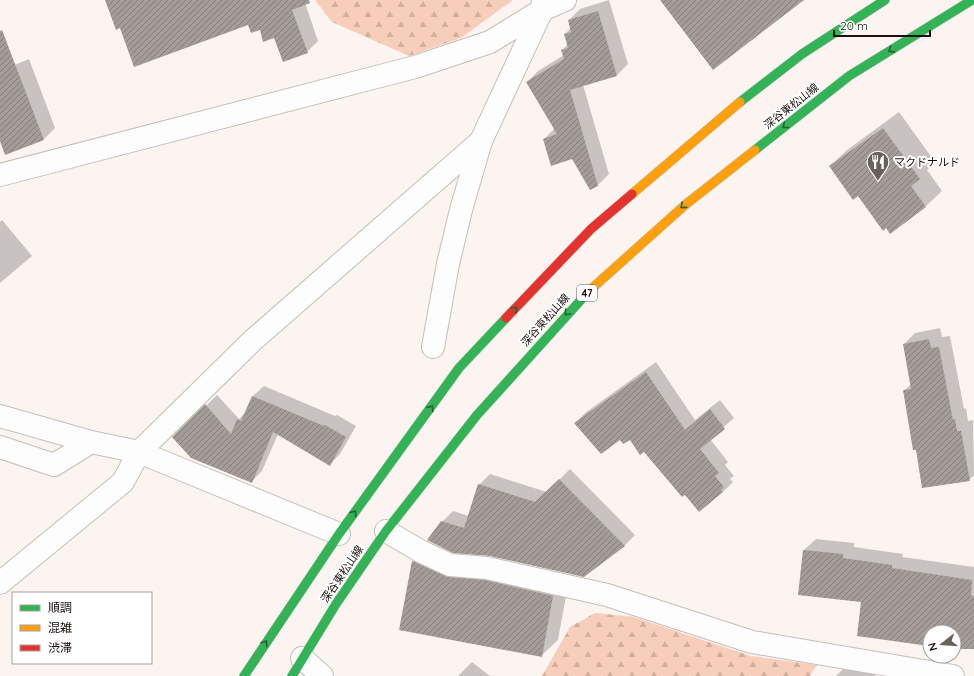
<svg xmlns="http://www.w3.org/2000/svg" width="974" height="676" font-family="Quicksand,'Noto Sans JP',sans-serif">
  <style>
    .forest { fill: url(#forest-firs) }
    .shadow { fill: #0003 }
    .building { fill: url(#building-hatch) }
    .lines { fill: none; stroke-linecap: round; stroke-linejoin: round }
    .street-casing { stroke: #c6beb9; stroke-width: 24 }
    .fast-casing { stroke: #c6beb9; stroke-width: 10 }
    .slow-casing { stroke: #c6beb9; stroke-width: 10 }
    .jam-casing { stroke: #c6beb9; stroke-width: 10 }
    .street { stroke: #fefdfd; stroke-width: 22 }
    .fast { stroke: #30b455; stroke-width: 9 }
    .slow { stroke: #ff9f0a; stroke-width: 9 }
    .jam { stroke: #e5322d; stroke-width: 9 }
    .oneway { stroke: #256230 }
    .labels { text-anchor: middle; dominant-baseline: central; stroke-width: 4; stroke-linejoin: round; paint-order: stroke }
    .shield { fill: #fff; stroke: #5f5855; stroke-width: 1 }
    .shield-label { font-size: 10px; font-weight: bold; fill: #1a110c }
    .street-label { font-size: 11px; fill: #1a110c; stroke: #fff }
    .poi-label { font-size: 11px; fill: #1a110c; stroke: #fff; text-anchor: start }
  </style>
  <defs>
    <pattern id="forest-firs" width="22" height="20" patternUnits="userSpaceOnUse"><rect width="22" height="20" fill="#f7ceb9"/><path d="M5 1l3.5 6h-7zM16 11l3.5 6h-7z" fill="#d3b09e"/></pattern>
    <pattern id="building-hatch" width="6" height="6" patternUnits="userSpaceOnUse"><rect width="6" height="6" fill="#a49c98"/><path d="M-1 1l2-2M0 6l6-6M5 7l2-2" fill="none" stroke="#857e7a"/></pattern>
  </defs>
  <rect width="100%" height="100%" fill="#fbf4f1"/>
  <g class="forest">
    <path d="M315 0H513L461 38 409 56 332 22Z"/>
    <path d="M595 613 634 617 751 656 817 665 810 676H542L570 627Z"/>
  </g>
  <g class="shadow">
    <path d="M106 0H304L318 41 307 52 249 24 121 27Z"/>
    <path d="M609 0 628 64 617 75 583 85 609 174 598 185 590 188 572 158 544 139 555 128 527 82 538 71 564 55 562 50 568 44 565 34 571 28 569 20 580 9Z"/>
    <path d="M29 59 55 128 44 139 6 153 0 138V71Z"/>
    <path d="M899 112 935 162 927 170 942 191 925 207 886 227 830 166 847 150Z"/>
    <path d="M2 220 32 256 0 283V222Z"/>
    <path d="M940 328 942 337 950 336 964 409 966 408 968 421 973 420 974 475 969 480 917 449 904 391 911 384 904 344 915 333Z"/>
    <path d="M656 362 695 420 720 400 734 418 710 439 728 462 725 465 734 476 730 479 733 482 723 492 685 493 645 450 630 438 621 439 575 423 585 413Z"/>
    <path d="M264 386 335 416 337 415 356 426 340 454 330 464 278 434 262 471 251 482 174 437 217 395 239 419 247 411 253 396Z"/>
    <path d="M570 469 635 535 624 546 583 576 442 522 453 511 469 516 479 485 490 474 547 492Z"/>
    <path d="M816 539 854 543V547L903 554 902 557 974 567V648H954V632H930V647H926L927 644 863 602 799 594 804 550Z"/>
    <path d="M430 545 465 562 569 580 558 640 541 656 400 629 413 561Z"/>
    <path d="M472 662 490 676H458Z"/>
    <path d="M846 666 876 670 875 676H836Z"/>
  </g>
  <g class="building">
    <path d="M105 0H309L310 3 292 10 308 53 283 62 274 38 263 42 260 30 251 33 248 25 134 67 120 28 116 30Z"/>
    <path d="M660 0H804L713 70Z"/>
    <path d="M598 11 617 76 570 90 598 186 590 190 572 159 551 166 543 139 557 134 526 82 564 59 561 50 568 48 564 34 571 32 568 20Z"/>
    <path d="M2 30 44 140 5 155 0 141V31Z"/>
    <path d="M883 128 920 179 911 186 926 207 890 234 886 228 883 231 858 196 853 200 829 166Z"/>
    <path d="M929 339 931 348 939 347 953 420 955 419 957 431H961L970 481 922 488 916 450H913L903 390 911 389 903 344Z"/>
    <path d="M646 372 685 430 710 409 725 429 700 449 719 473 715 476 724 487 721 490 723 492 699 512 685 495 682 497 644 452 640 455 630 440 623 444 620 440 601 454 574 423Z"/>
    <path d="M252 396 324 426 325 425 346 437 330 466 273 432 252 483 191 458 172 437 205 404 231 434 237 419 241 421Z"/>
    <path d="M559 479 625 546 584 577 490 556 453 553 427 540 441 521 464 528 478 484 535 502Z"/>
    <path d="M803 550 843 554V558L892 565V568L972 580 971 596H974V649H954V632H930V648L929 646 857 636 861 602 798 595Z"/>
    <path d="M412 561 449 577 485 580 553 596 542 657 399 630Z"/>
  </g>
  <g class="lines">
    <g class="street-casing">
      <g id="street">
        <path d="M0 175 415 67 490 42 542 10 565 0"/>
        <path d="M433 347 448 264 461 210 481 141"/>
        <path d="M0 416 91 442 139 452 339 534"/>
        <path d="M0 447 54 465 91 442"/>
        <path d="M386 531 422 552 450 565 487 568 607 595 752 642 953 676"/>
        <path d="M0 583 123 482 139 452 252 341 481 141 542 10 543 0"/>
        <path d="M302 658 322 676"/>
      </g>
    </g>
    <g class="fast-casing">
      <g id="fast">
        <path d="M740 102 802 54 885 0"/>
        <path d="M755 150 849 76 972 0"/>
        <path d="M244 676 339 534 459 368 506 318"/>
        <path d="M292 676 336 604 386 531 477 415 589 291"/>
      </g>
    </g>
    <g class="slow-casing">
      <g id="slow">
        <path d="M632 194 740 102"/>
        <path d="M589 291 685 205 755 150"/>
      </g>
    </g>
    <g class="jam-casing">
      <path id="jam" d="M506 318 591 229 632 194"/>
    </g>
    <use href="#street" class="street"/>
    <use href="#fast" class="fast"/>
    <use href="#slow" class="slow"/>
    <use href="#jam" class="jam"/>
  </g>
  <defs><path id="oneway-chevron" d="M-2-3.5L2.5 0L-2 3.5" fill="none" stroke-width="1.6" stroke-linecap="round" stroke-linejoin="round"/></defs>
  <g class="oneway">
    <use href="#oneway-chevron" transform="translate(891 50) rotate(148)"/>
    <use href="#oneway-chevron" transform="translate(785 126) rotate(142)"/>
    <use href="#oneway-chevron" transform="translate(683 206) rotate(139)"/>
    <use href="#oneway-chevron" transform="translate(515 309) rotate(-46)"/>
    <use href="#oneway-chevron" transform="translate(567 313) rotate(133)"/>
    <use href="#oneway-chevron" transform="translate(431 408) rotate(-54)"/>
    <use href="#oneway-chevron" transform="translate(354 513) rotate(-54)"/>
    <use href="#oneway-chevron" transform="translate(265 643) rotate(-56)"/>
  </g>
  <defs>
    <g id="restaurant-pin" transform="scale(1.15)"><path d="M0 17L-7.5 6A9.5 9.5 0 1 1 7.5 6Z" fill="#69605c" stroke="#fff"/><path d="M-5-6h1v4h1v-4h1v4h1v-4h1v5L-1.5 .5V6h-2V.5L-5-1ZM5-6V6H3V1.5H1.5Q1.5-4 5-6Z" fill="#fff"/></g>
  </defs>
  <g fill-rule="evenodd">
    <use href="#restaurant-pin" x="878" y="162"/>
  </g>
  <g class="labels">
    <rect class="shield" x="577" y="285" width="20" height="16" rx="3"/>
    <g class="shield-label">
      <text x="587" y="293">47</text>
    </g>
    <g class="street-label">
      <text transform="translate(791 106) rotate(-38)">深谷東松山線</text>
      <text transform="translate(545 320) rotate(-48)">深谷東松山線</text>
      <text transform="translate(342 574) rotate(-56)">深谷東松山線</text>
    </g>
    <g class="poi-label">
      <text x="894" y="162">マクドナルド</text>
    </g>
  </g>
  <rect x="12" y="592" width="140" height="72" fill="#ffffff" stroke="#a3a09e"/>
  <rect x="20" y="605" width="20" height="6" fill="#30b455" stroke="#a3a09e"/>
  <text x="48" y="612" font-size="12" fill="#1a110c">順調</text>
  <rect x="20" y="625" width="20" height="6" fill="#ff9f0a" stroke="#a3a09e"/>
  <text x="48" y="632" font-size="12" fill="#1a110c">混雑</text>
  <rect x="20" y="645" width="20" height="6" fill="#e5322d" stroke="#a3a09e"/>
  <text x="48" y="652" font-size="12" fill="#1a110c">渋滞</text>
  <g transform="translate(942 644) rotate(253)"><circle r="19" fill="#ffffff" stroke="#a3a09e"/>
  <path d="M0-3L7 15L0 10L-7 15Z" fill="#69605c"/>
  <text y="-6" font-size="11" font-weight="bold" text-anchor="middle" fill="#1a110c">N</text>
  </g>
  <path d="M834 30v6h96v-6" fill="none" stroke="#1a110c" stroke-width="2"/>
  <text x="840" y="30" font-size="12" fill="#1a110c" stroke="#ffffff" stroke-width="3" paint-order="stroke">20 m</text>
</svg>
